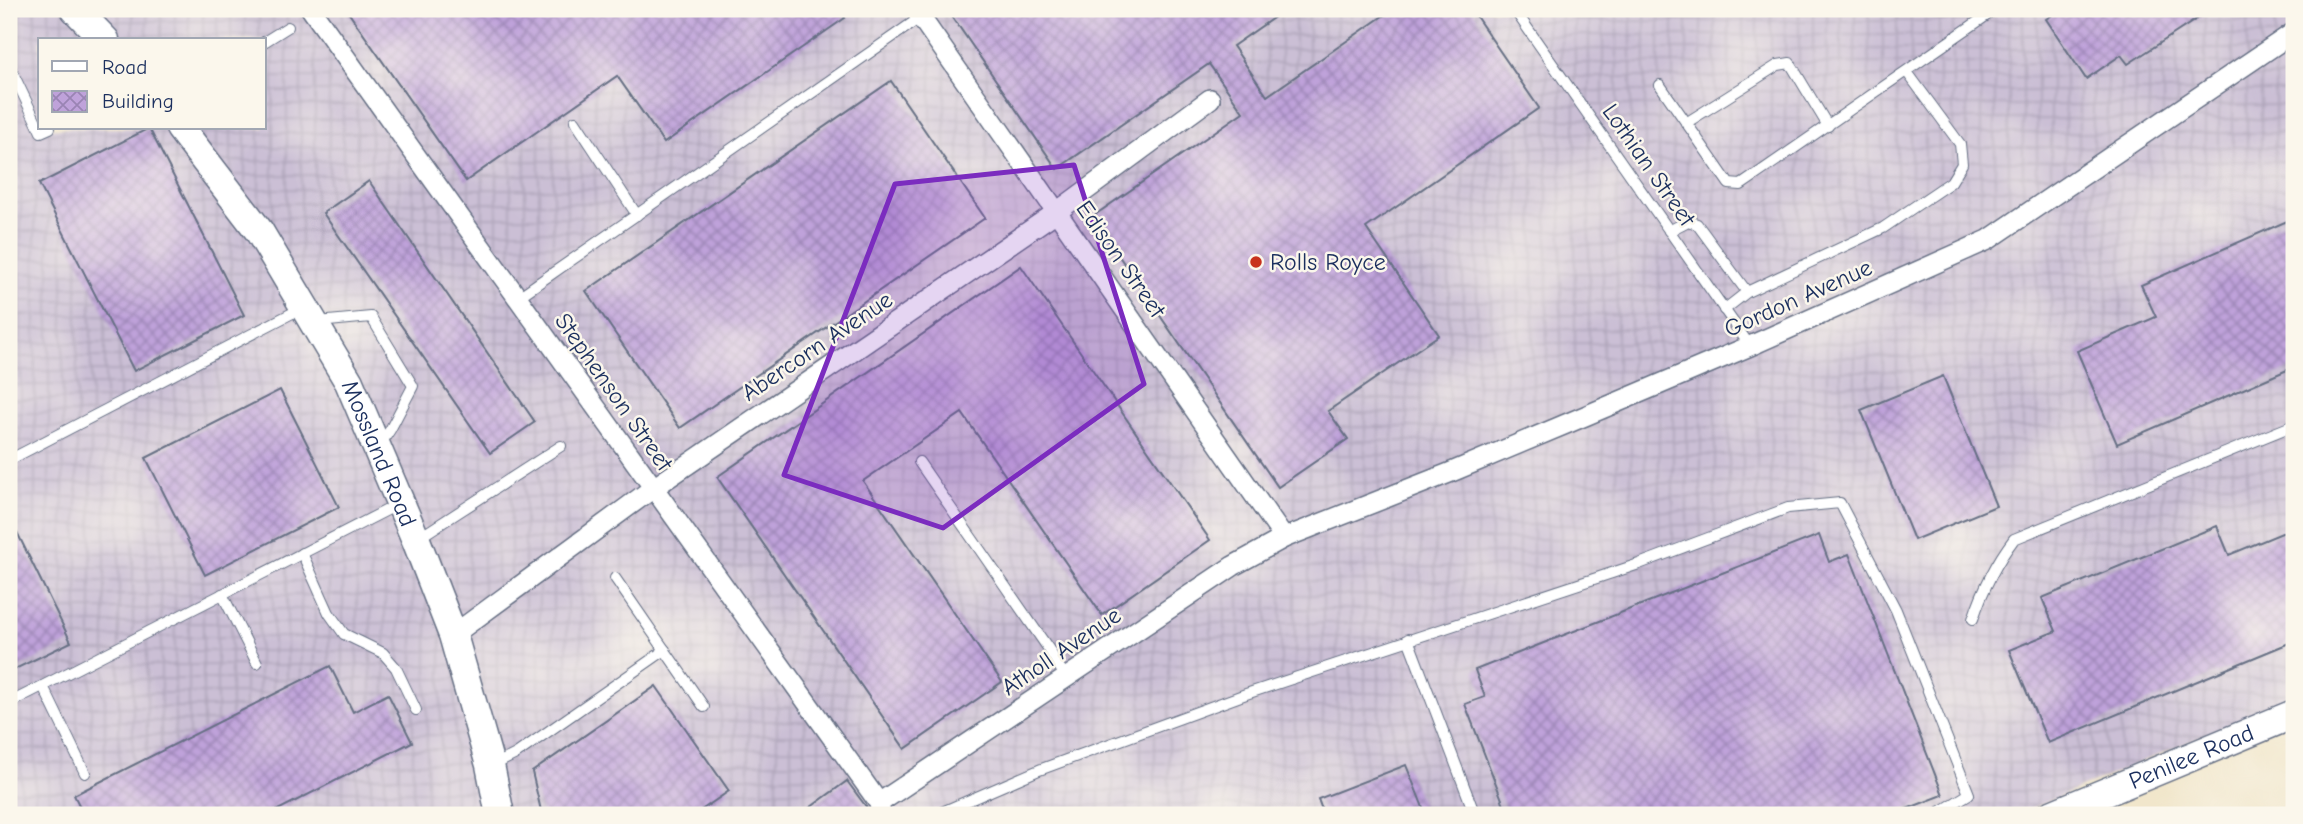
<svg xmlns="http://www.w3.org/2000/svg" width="2303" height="824" font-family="'Comic Neue',sans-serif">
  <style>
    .industrial { fill: url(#industrial-grid); fill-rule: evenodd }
    .building { fill: url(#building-cross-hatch) }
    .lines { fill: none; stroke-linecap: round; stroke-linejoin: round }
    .lane-casing { stroke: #666f84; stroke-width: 12 }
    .street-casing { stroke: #666f84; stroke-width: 22 }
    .secondary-casing { stroke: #666f84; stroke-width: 31 }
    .lane { stroke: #fff; stroke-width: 10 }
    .street { stroke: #fff; stroke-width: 19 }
    .secondary { stroke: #fff; stroke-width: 28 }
    .marked { fill: #7b2cbf; fill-opacity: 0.2; stroke: #7b2cbf; stroke-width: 5; stroke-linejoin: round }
    .poi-dot { fill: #c8321e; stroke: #fbf7ec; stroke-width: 2.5 }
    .labels { text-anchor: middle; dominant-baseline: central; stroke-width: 5; stroke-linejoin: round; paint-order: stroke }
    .street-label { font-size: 24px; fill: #1b2f5e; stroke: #fbf7ec }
    .poi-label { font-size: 24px; fill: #1b2f5e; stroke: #fbf7ec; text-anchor: start }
  </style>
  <defs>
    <pattern id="industrial-grid" width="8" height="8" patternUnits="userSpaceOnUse" patternTransform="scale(1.75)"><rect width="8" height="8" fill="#cbbfd5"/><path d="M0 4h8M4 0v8" fill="none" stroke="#aea4b9"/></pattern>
    <pattern id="building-cross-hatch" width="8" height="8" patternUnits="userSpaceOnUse" patternTransform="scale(1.75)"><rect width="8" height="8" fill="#bfa2da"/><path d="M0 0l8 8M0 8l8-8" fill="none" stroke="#9a84b4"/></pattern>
  </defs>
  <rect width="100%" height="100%" fill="#fbf7ec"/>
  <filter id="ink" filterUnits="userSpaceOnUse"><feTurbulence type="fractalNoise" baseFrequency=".0143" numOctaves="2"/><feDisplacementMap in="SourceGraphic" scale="14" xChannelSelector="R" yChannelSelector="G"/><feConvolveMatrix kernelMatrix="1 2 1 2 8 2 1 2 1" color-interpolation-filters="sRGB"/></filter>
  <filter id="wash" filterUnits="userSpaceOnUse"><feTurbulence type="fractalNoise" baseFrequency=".00686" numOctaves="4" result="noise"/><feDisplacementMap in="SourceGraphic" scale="28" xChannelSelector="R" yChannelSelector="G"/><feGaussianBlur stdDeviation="1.57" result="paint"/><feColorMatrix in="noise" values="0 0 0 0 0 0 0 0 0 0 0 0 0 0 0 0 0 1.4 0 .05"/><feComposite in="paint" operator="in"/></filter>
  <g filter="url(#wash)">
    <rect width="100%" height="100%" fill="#f1e6cb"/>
    <path class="industrial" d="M9 9H2294V697L2017 815H9ZM40 40H264V128H40Z"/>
    <g id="blocks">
      <g class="building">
        <path d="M346 9H839L845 18 664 143 617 76 466 181Z"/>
        <path d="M947 9H1286L1233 46 1267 96 1393 9H1471L1539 108 1366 228 1439 335 1328 411 1348 439 1278 487 1092 217 1243 112 1209 64 1057 169Z"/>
        <path d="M2062 9H2212L2128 64 2121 55 2086 79 2046 19Z"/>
        <path d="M891 81 985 218 680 428 586 291Z"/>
        <path d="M149 128 244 315 134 371 39 184Z"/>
        <path d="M369 181 535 422 490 453 323 213Z"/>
        <path d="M2294 218V367L2117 444 2077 351 2156 317 2141 285Z"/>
        <path d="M1021 266 1210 540 1102 615 962 413 863 481 1002 682 905 749 717 477Z"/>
        <path d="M1943 376 1996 506 1914 540 1861 410Z"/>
        <path d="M280 390 339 507 205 575 146 458Z"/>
        <path d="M12 522 71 642 9 672V524Z"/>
        <path d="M2217 526 2229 555 2294 528V641L2048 743 2009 650 2056 631 2042 598Z"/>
        <path d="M1819 535 1829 562 1849 554 1943 795 1891 815H1508L1465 704 1485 697 1475 670Z"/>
        <path d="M330 666 353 712 388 694 412 742 268 815H84L74 795Z"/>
        <path d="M656 686 729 791 694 815H542L532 772Z"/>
        <path d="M1406 765 1426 815H1324L1318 799Z"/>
        <path d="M847 781 870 812 866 815H800Z"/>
      </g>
    </g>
  </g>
  <g filter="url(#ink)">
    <use href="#blocks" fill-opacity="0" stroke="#666f84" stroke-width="2"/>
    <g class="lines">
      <g class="lane-casing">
        <g id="lane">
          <path d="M1514 9 1750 346"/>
          <path d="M264 42 288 27"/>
          <path d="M9 65 41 132 50 128"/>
          <path d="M1660 85 1729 184 1741 185 1996 9"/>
          <path d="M575 121 637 215"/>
          <path d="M1686 123 1778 65 1790 63 1828 126"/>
          <path d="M1669 231 1688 221 1697 224 1747 292"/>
          <path d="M517 298 921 17"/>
          <path d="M1724 310 1747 292 1883 228 1951 182 1962 164 1960 144 1907 72"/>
          <path d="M318 322 371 317 413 386 390 430 380 445"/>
          <path d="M9 460 302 308"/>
          <path d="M919 462 1048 648 1066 678"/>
          <path d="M417 539 561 446"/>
          <path d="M302 553 329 613 344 634 383 653 396 668 416 710"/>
          <path d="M615 578 704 707"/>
          <path d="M222 594 257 663"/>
          <path d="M1973 619C1983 589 1995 564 2014 539L2294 425"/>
          <path d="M1408 639 1475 815"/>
          <path d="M43 686 85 773"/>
          <path d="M11 702 397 505"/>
          <path d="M494 765 516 754 665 650"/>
          <path d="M935 815 1039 770 1246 694 1639 564 1788 508 1840 503 1896 610 1969 794 1935 815"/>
        </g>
      </g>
      <g class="street-casing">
        <g id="street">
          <path d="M311 9 879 803 881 815"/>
          <path d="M915 9 1284 538"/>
          <path d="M453 635 652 489 1058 211 1210 99"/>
          <path d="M879 803 1233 566 1284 538 1449 473 1566 424 1750 346 1988 240 2294 32"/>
        </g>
      </g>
      <g class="secondary-casing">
        <g id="secondary">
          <path d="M75 9 105 40"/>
          <path id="s1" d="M180 128 259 231 349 382 416 540 453 635 490 765 500 815"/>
          <path id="s2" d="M2051 815 2294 714"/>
        </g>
      </g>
      <use href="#lane" class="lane"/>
      <use href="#street" class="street"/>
      <use href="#secondary" class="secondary"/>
    </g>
  </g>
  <path class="marked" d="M1074 165 1144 384 943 528 784 475 895 184Z"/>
  <circle class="poi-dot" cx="1256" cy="262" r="7"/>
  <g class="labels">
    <g class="street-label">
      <text transform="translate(1649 165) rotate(55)">Lothian Street</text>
      <text transform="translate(1121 259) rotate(55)">Edison Street</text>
      <text transform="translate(1798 298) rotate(-24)">Gordon Avenue</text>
      <text transform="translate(817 346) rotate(-34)">Abercorn Avenue</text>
      <text transform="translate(614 392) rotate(55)">Stephenson Street</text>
      <text stroke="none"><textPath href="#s1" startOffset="383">Mossland Road</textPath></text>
      <text transform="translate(1061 651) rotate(-34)">Atholl Avenue</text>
      <text stroke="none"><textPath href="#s2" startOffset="152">Penilee Road</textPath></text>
    </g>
    <g class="poi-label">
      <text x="1270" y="262">Rolls Royce</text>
    </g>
  </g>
  <rect width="2303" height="824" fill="none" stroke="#fbf7ec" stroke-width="35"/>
  <rect x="38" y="38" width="228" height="91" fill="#fbf7ec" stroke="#a1a7b3" stroke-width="2"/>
  <rect x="52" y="61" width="35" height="10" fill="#ffffff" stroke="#a1a7b3" stroke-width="2"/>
  <text x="102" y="74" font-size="21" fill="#1b2f5e">Road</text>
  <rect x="52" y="91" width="35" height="21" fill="url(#building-cross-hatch)" stroke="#a1a7b3" stroke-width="2"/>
  <text x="102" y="108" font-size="21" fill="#1b2f5e">Building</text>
</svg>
